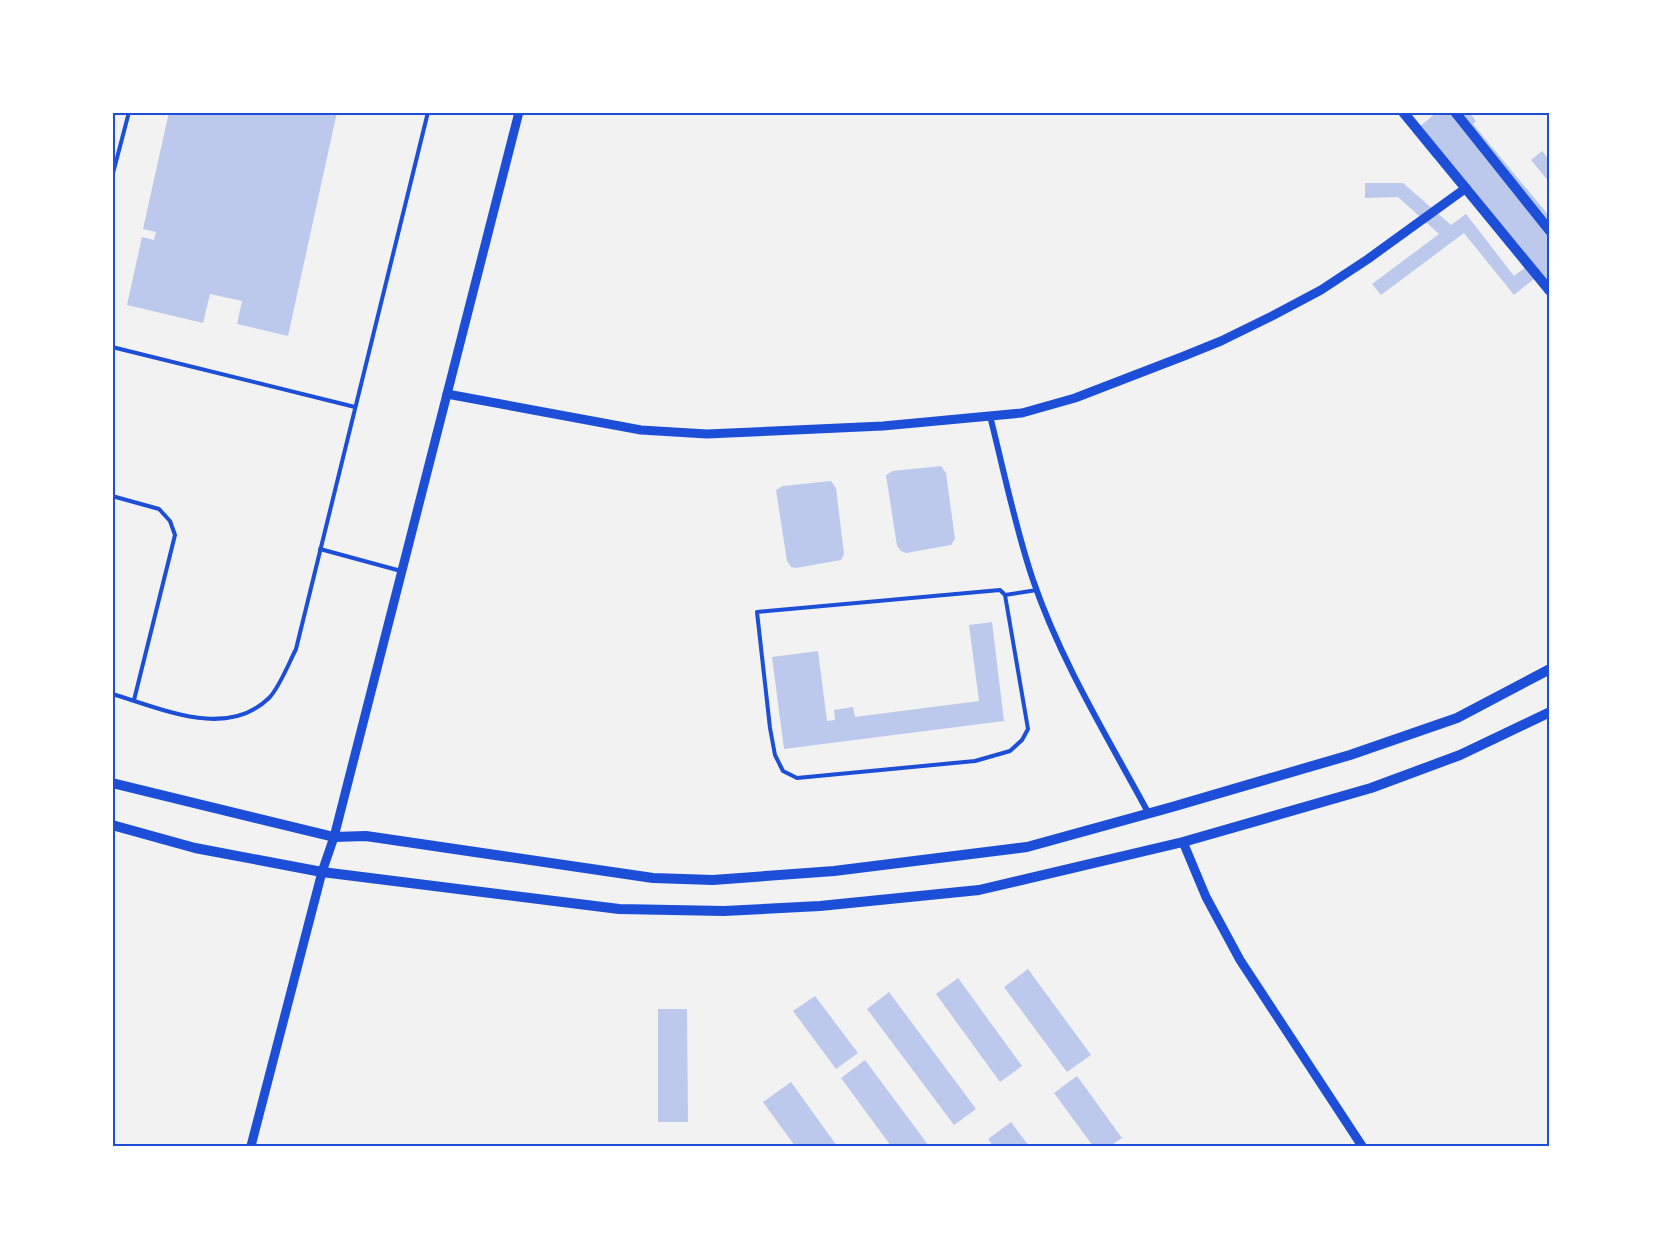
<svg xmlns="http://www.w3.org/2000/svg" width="1662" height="1259" font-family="'IBM Plex Serif',serif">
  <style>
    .building { fill: #bdc9ec }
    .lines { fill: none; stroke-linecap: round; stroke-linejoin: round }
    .service { stroke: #1d4ed8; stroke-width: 4 }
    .minor { stroke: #1d4ed8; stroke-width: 6 }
    .tertiary { stroke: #1d4ed8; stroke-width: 9 }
    .secondary { stroke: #1d4ed8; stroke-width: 10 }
    .neatline { fill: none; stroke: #1d4ed8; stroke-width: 2 }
  </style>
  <rect width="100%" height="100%" fill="#f2f2f2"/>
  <g class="building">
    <path d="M169 112H337L288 336 237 324 242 301 210 294 203 323 127 305 142 237 154 240 156 232 143 229Z"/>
    <path d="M1437 112H1469L1476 121 1473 124 1550 217V296L1535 278 1514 295 1464 233 1381 295 1372 284 1439 234 1398 197 1365 198V183H1403L1451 225 1466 214 1514 276 1526 267 1437 156 1434 158 1413 132Z"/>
    <path d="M1542 151 1550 161V183L1531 160Z"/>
    <path d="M941 466 946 473 955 539 951 545 906 553 901 551 897 546 886 475 893 471Z"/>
    <path d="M831 481 836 488 844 554 841 560 796 568 791 567 787 561 776 490 783 486Z"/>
    <path d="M992 622 1004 721 784 749 772 657 818 651 827 721 835 720 834 710 853 707 855 717 979 701 969 625Z"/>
    <path d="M1028 969 1091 1055 1067 1072 1004 987Z"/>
    <path d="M958 978 1022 1066 1000 1082 936 994Z"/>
    <path d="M889 992 976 1109 954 1125 867 1009Z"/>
    <path d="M815 996 858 1053 836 1069 793 1011Z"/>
    <path d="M658 1009H687L688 1122H658Z"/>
    <path d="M865 1060 929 1146H891L841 1078Z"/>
    <path d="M1077 1076 1122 1138 1110 1146H1093L1054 1093Z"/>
    <path d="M791 1082 837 1146H795L763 1102Z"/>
    <path d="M1011 1122 1029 1146H993L988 1139Z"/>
  </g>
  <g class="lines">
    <g class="service">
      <path d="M112 177 129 112"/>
      <path d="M112 347 355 407"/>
      <path d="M112 496 159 509 170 521 175 535 134 700"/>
      <path d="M320 549 401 571"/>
      <path d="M1005 595 1000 590 757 612 770 728 775 755 783 771 797 778 975 761 1010 751 1022 740 1028 729 1005 595 1037 590"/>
      <path d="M112 694C161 708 226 740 269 698 279 688 289 663 296 649L428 112"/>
    </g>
    <path class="minor" d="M990 416C1004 471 1015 527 1033 580 1061 662 1108 738 1149 814"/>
    <g class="tertiary">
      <path d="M447 394 641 430 707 434 883 426 1022 413 1075 398 1184 356 1221 341 1272 316 1321 290 1368 259 1466 188"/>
      <path d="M1183 842 1206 897 1240 960 1362 1146"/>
      <path d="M251 1146 322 872 334 837 519 112"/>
    </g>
    <g class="secondary">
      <path d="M1403 112 1550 291"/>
      <path d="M1455 112 1550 231"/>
      <path d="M112 783 334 837 366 836 653 878 713 880 834 871 1027 847 1172 807 1350 755 1457 718 1550 669"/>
      <path d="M112 825 195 848 322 872 619 909 724 911 820 906 979 890 1183 842 1371 788 1460 755 1550 712"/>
    </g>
  </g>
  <rect width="1662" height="1259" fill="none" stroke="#ffffff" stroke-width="228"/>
  <rect x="114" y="114" width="1434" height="1031" class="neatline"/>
</svg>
